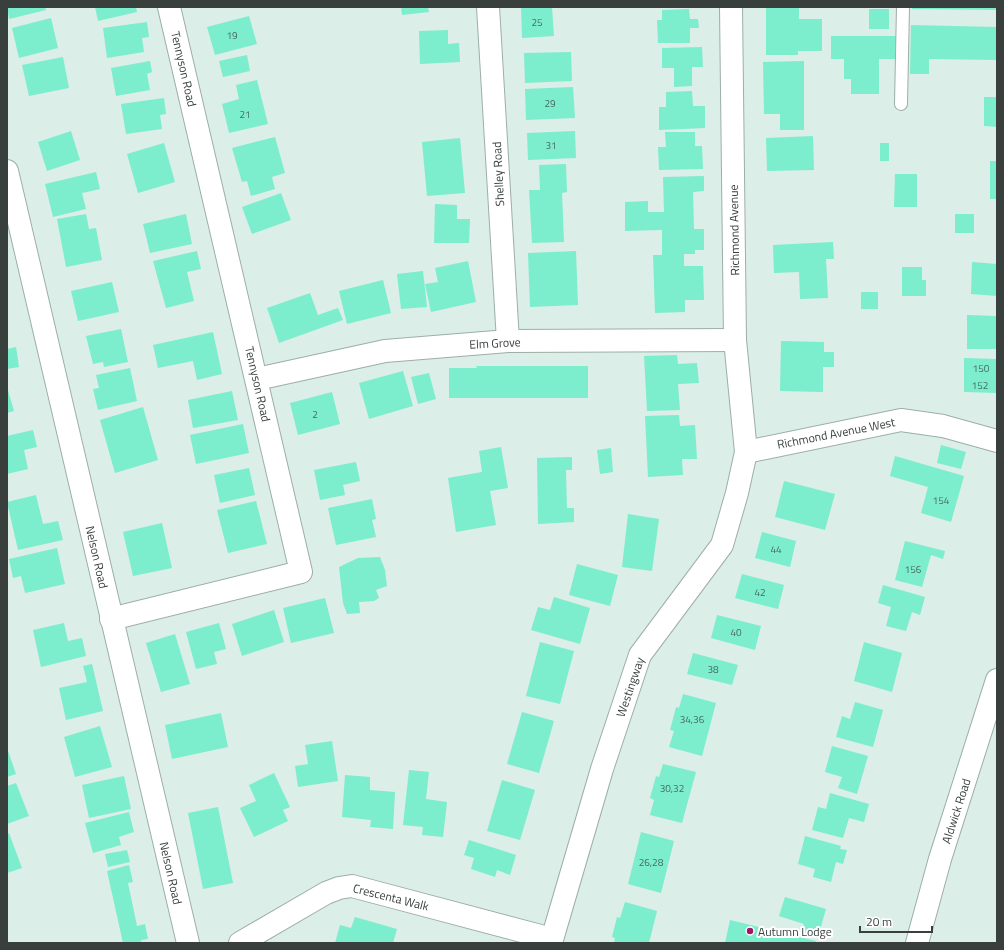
<svg xmlns="http://www.w3.org/2000/svg" width="1004" height="950" font-family="'Titillium Web',sans-serif">
  <style>
    .building { fill: #7cedcd }
    .lines { fill: none; stroke-linecap: round; stroke-linejoin: round }
    .lane-casing { stroke: #9daea8; stroke-width: 14 }
    .street-casing { stroke: #9daea8; stroke-width: 24 }
    .secondary-casing { stroke: #9daea8; stroke-width: 24 }
    .lane { stroke: #fff; stroke-width: 12 }
    .street { stroke: #fff; stroke-width: 22 }
    .secondary { stroke: #fff; stroke-width: 22 }
    .poi-dot { fill: #9e1664; stroke: #fff; stroke-width: 1.5 }
    .labels { text-anchor: middle; dominant-baseline: central; stroke-width: 4; stroke-linejoin: round; paint-order: stroke }
    .number-label { font-size: 10px; fill: #496a60 }
    .street-label { font-size: 12px; fill: #383f3c; stroke: #fff }
    .poi-label { font-size: 12px; fill: #383f3c; stroke: #fff; text-anchor: start }
  </style>
  <rect width="100%" height="100%" fill="#dbeee7"/>
  <g class="building">
    <path d="M7 7H45L46 10 9 19Z"/>
    <path d="M95 7H136L137 12 98 21Z"/>
    <path d="M401 7H428L429 12 402 15Z"/>
    <path d="M521 7H552L554 36 522 38Z"/>
    <path d="M766 7H799V19H822V51H798V55H766Z"/>
    <path d="M912 7H997V10L912 9Z"/>
    <path d="M689 9 690 19H698L699 28H690V43H658L657 20H662V10Z"/>
    <rect x="869" y="9" width="20" height="20"/>
    <path d="M249 16 257 44 215 55 207 27Z"/>
    <path d="M51 18 58 48 19 58 12 28Z"/>
    <path d="M147 22 149 37 142 38 144 52 107 58 103 28Z"/>
    <path d="M911 25 997 27V60L929 59V74H910Z"/>
    <path d="M448 30V44L459 43 460 62 420 64 419 31Z"/>
    <path d="M831 36H896L895 59H879V94H851V79H844V59H831Z"/>
    <path d="M702 47 703 67H692V86L674 87V68H662V48Z"/>
    <path d="M571 52 572 81 525 83 524 53Z"/>
    <path d="M247 55 250 71 223 77 219 61Z"/>
    <path d="M63 57 69 88 29 96 22 65Z"/>
    <path d="M150 61 152 72 147 74 150 90 116 96 111 68Z"/>
    <path d="M804 61V130H780V114H764L763 62Z"/>
    <path d="M257 80 268 124 229 133 222 104 239 99 236 85Z"/>
    <path d="M573 87 575 118 526 120 525 89Z"/>
    <path d="M692 91 693 106H705V128L659 130V107H666V92Z"/>
    <path d="M984 97H997V127L984 126Z"/>
    <path d="M164 98 166 114 160 115 162 129 126 134 121 104Z"/>
    <path d="M71 131 80 160 47 171 38 142Z"/>
    <path d="M575 131 576 158 528 160 527 133Z"/>
    <path d="M665 132H695V146H702L703 169 659 170 658 147H666Z"/>
    <path d="M813 136 814 170 767 171 766 138Z"/>
    <path d="M275 137 285 173 272 177 275 189 251 196 247 181 242 182 232 148Z"/>
    <path d="M460 138 465 193 427 196 422 142Z"/>
    <path d="M164 143 175 182 138 193 127 154Z"/>
    <rect x="880" y="143" width="9" height="18"/>
    <rect x="990" y="161" width="7" height="38"/>
    <path d="M566 164 567 192 562 193 564 242 532 243 529 190H540L539 165Z"/>
    <path d="M96 172 100 189 82 193 86 209 53 217 45 184Z"/>
    <path d="M895 174H917V207H894Z"/>
    <path d="M704 176V191L693 192 694 229H704V250H695V254H684V266H703L704 300H685V312L655 313 653 255H662V230L625 231V202L648 201V212H664L663 177Z"/>
    <path d="M281 193 291 220 252 234 242 207Z"/>
    <path d="M435 204 457 205V219H470L469 243H434Z"/>
    <path d="M86 214 89 229 96 228 102 260 66 267 57 219Z"/>
    <path d="M186 214 192 244 150 253 143 224Z"/>
    <rect x="955" y="214" width="19" height="19"/>
    <path d="M833 242 834 259H826L828 298 800 299 799 272 774 273 773 245Z"/>
    <path d="M197 251 201 269 187 272 194 301 166 308 153 261Z"/>
    <path d="M576 251 578 305 530 307 528 253Z"/>
    <path d="M468 261 476 302 431 312 425 284 438 282 435 268Z"/>
    <path d="M972 262 997 264V296L971 294Z"/>
    <path d="M902 267H922V280H926V296H902Z"/>
    <path d="M423 271 427 307 401 309 397 274Z"/>
    <path d="M383 280 391 313 347 324 339 291Z"/>
    <path d="M112 282 119 312 78 321 71 291Z"/>
    <rect x="861" y="292" width="17" height="17"/>
    <path d="M310 293 318 315 338 308 343 320 279 343 267 308Z"/>
    <path d="M967 315 997 316V349H967Z"/>
    <path d="M121 329 128 362 104 367 103 362 93 364 86 336Z"/>
    <path d="M213 332 222 374 197 380 193 361 158 368 153 345Z"/>
    <path d="M781 341 824 342V352H834V367H823V392L780 391Z"/>
    <path d="M16 347 19 367 7 369V349Z"/>
    <path d="M677 355 678 364 697 363 699 383 678 384 680 410 647 411 644 356Z"/>
    <path d="M964 358 997 359V393L964 392Z"/>
    <path d="M476 366H588V398H449V368H477Z"/>
    <path d="M130 368 137 401 98 410 93 389 99 388 96 375Z"/>
    <path d="M403 371 413 406 369 419 359 383Z"/>
    <path d="M429 373 436 399 418 404 411 377Z"/>
    <path d="M7 387 14 411 7 413Z"/>
    <path d="M232 391 238 420 193 428 188 400Z"/>
    <path d="M332 392 340 424 298 435 290 403Z"/>
    <path d="M143 407 158 460 115 473 100 420Z"/>
    <path d="M679 415 680 426 695 425 697 459H682L683 475 648 477 645 416Z"/>
    <path d="M243 424 249 453 196 464 190 435Z"/>
    <path d="M33 430 37 447 24 450 28 469 7 474V436Z"/>
    <path d="M941 445 966 452 961 469 937 463Z"/>
    <path d="M501 447 508 488 490 491 496 525 456 532 448 478 482 472 479 451Z"/>
    <path d="M611 448 613 472 600 474 597 450Z"/>
    <path d="M895 456 964 476 951 522 921 513 928 487 890 476Z"/>
    <path d="M572 457V470H566L567 508H574V522L538 524 537 458Z"/>
    <path d="M356 462 360 481 343 485 345 495 320 500 314 470Z"/>
    <path d="M249 468 255 495 220 503 214 475Z"/>
    <path d="M784 481 835 494 825 530 775 517Z"/>
    <path d="M36 495 43 524 58 521 63 540 18 550 7 502Z"/>
    <path d="M372 499 376 519 372 520 376 537 336 545 328 508Z"/>
    <path d="M256 501 267 544 228 553 217 510Z"/>
    <path d="M628 514 659 519 652 571 622 567Z"/>
    <path d="M162 523 172 568 133 576 123 532Z"/>
    <path d="M762 532 796 541 790 567 755 558Z"/>
    <path d="M905 541 945 551 943 559 931 555 922 587 895 580Z"/>
    <path d="M57 548 65 584 25 593 21 576 13 578 9 559Z"/>
    <path d="M380 557 385 570 387 586 376 590 379 598 374 601 359 602 360 613 347 614 343 603 339 567 358 558Z"/>
    <path d="M577 564 618 575 610 606 569 595Z"/>
    <path d="M742 574 784 585 778 609 735 598Z"/>
    <path d="M883 585 925 597 920 615 912 612 906 631 886 626 891 607 878 603Z"/>
    <path d="M554 597 590 608 580 644 531 630 538 607 550 610Z"/>
    <path d="M325 598 334 633 291 643 283 608Z"/>
    <path d="M274 610 284 642 242 656 232 624Z"/>
    <path d="M717 615 761 626 755 650 711 638Z"/>
    <path d="M64 623 68 641 82 638 86 656 41 667 33 630Z"/>
    <path d="M219 623 226 649 214 652 217 664 196 669 186 632Z"/>
    <path d="M175 634 190 684 161 692 146 643Z"/>
    <path d="M540 642 574 651 560 704 526 696Z"/>
    <path d="M864 642 902 653 892 692 854 681Z"/>
    <path d="M693 653 738 665 732 685 687 674Z"/>
    <path d="M92 664 103 711 66 720 59 688 87 682 83 666Z"/>
    <path d="M683 694 716 703 702 756 669 747 674 731 670 730 676 707 679 708Z"/>
    <path d="M855 702 883 710 873 747 836 737 842 716 850 719Z"/>
    <path d="M522 712 554 721 539 773 507 764Z"/>
    <path d="M221 713 228 747 172 759 165 725Z"/>
    <path d="M100 726 112 767 75 777 64 737Z"/>
    <path d="M332 741 338 781 298 787 295 766 308 764 305 745Z"/>
    <path d="M832 746 868 756 857 794 838 788 842 777 825 772Z"/>
    <path d="M7 748 16 774 7 777Z"/>
    <path d="M663 764 696 772 682 823 650 815 654 800 650 798 656 776 659 777Z"/>
    <path d="M409 770 429 772 426 799 447 802 443 837 422 835 423 827 403 825Z"/>
    <path d="M274 773 290 807 283 810 288 821 254 837 240 808 256 801 249 785Z"/>
    <path d="M345 775 370 777V790L395 792 393 829 370 827 371 820 342 817Z"/>
    <path d="M124 776 131 809 89 818 82 785Z"/>
    <path d="M502 780 535 790 520 840 487 831Z"/>
    <path d="M16 783 29 816 7 824V786Z"/>
    <path d="M830 793 869 804 864 822 849 818 843 838 812 830 818 807 826 809Z"/>
    <path d="M218 807 233 883 203 889 188 813Z"/>
    <path d="M129 812 134 832 119 837 121 845 93 853 85 823Z"/>
    <path d="M641 832 674 841 661 893 628 884Z"/>
    <path d="M9 833 22 868 7 873V834Z"/>
    <path d="M805 836 841 846 840 849 847 850 843 864 836 862 831 882 813 877 815 869 798 864Z"/>
    <path d="M469 840 516 855 510 875 497 870 495 877 471 869 474 858 464 855Z"/>
    <path d="M127 850 130 862 108 867 105 854Z"/>
    <path d="M129 865 133 882 128 883 137 926 145 924 148 939 141 940V943H123L107 871Z"/>
    <path d="M785 897 826 909 818 937 802 932 804 924 779 916Z"/>
    <path d="M625 902 657 911 649 943H614L615 938 612 937 617 917 620 918Z"/>
    <path d="M355 917 397 929 393 943H335L340 925 351 928Z"/>
    <path d="M730 920 816 941 815 943H725Z"/>
  </g>
  <g class="lines">
    <g class="lane-casing">
      <path id="lane" d="M901 104 903 7"/>
    </g>
    <g class="street-casing">
      <g id="street">
        <path d="M488 7 508 341"/>
        <path d="M7 171 188 943"/>
        <path d="M257 379 385 351 508 341 735 340"/>
        <path d="M746 452 901 420 943 426 997 441"/>
        <path d="M111 619 301 572 169 7"/>
        <path d="M240 943 326 893 339 888 352 886 552 939"/>
        <path d="M551 943 602 769 640 655 722 545 737 493 746 452 735 340 731 7"/>
      </g>
    </g>
    <g class="secondary-casing">
      <path id="secondary" d="M917 943 940 859 997 680"/>
    </g>
    <use href="#lane" class="lane"/>
    <use href="#street" class="street"/>
    <use href="#secondary" class="secondary"/>
  </g>
  <circle class="poi-dot" cx="750" cy="931" r="4"/>
  <g class="labels">
    <g class="number-label">
      <text x="537" y="22">25</text>
      <text x="232" y="35">19</text>
      <text x="550" y="103">29</text>
      <text x="245" y="114">21</text>
      <text x="551" y="145">31</text>
      <text x="981" y="368">150</text>
      <text x="980" y="385">152</text>
      <text x="315" y="414">2</text>
      <text x="941" y="500">154</text>
      <text x="776" y="549">44</text>
      <text x="913" y="569">156</text>
      <text x="760" y="592">42</text>
      <text x="736" y="632">40</text>
      <text x="713" y="669">38</text>
      <text x="692" y="719">34,36</text>
      <text x="672" y="788">30,32</text>
      <text x="651" y="862">26,28</text>
    </g>
    <g class="street-label">
      <text transform="translate(184 69) rotate(77)">Tennyson Road</text>
      <text transform="translate(498 174) rotate(-93)">Shelley Road</text>
      <text transform="translate(734 230) rotate(-91)">Richmond Avenue</text>
      <text transform="translate(495 343) rotate(-3)">Elm Grove</text>
      <text transform="translate(258 384) rotate(77)">Tennyson Road</text>
      <text transform="translate(836 433) rotate(-11)">Richmond Avenue West</text>
      <text transform="translate(97 557) rotate(77)">Nelson Road</text>
      <text transform="translate(630 687) rotate(-71)">Westingway</text>
      <text transform="translate(956 811) rotate(-72)">Aldwick Road</text>
      <text transform="translate(171 873) rotate(77)">Nelson Road</text>
      <text transform="translate(391 897) rotate(14)">Crescenta Walk</text>
    </g>
    <g class="poi-label">
      <text x="758" y="931">Autumn Lodge</text>
    </g>
  </g>
  <rect width="1004" height="950" fill="none" stroke="#383f3c" stroke-width="16"/>
  <path d="M860 926v6h72v-6" fill="none" stroke="#383f3c" stroke-width="2"/>
  <text x="866" y="926" font-size="12" fill="#383f3c" stroke="#ffffff" stroke-width="3" paint-order="stroke">20 m</text>
</svg>
